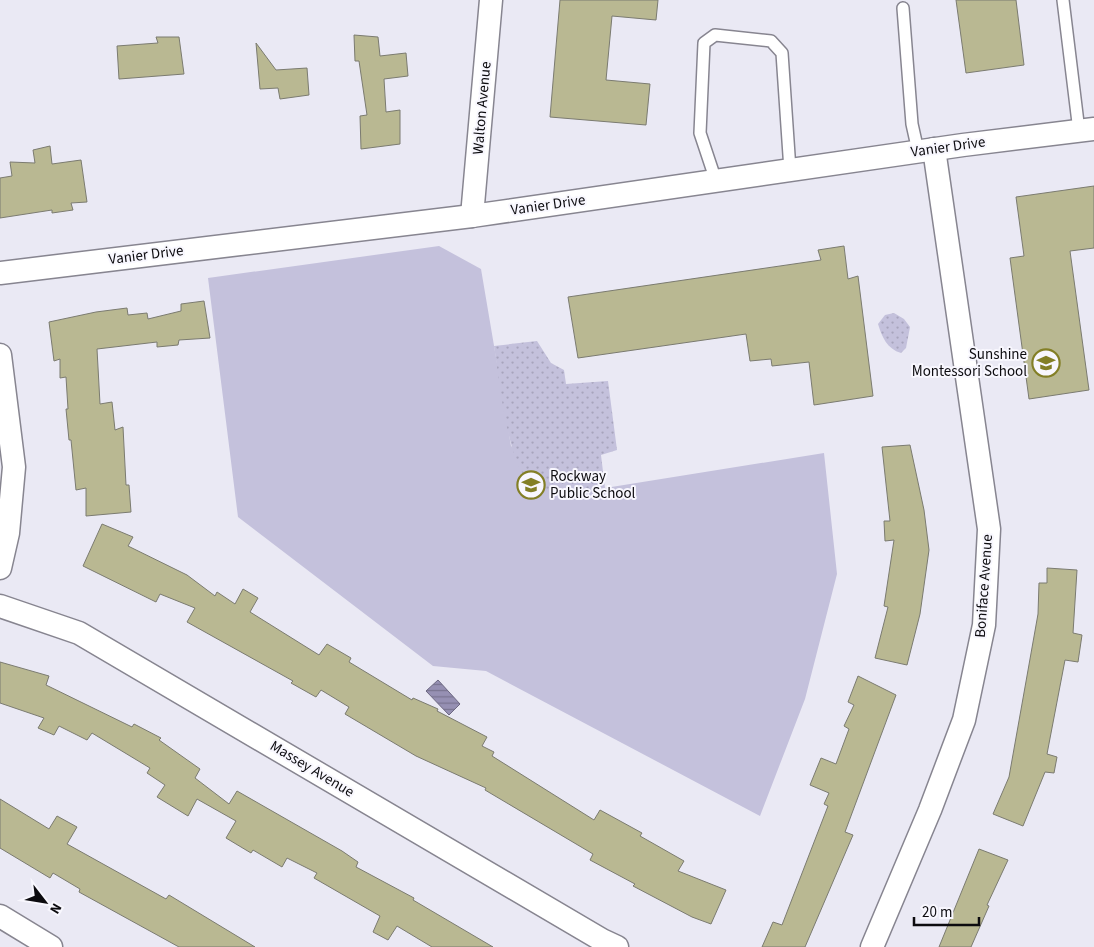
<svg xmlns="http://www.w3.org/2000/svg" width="1094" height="947" font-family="'Source Sans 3',sans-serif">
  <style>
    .grass { fill: #c4c1dc }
    .park { fill: url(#park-dots) }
    .water { fill: url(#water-rules); stroke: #6d6882 }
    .building { fill: #b9b892; stroke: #7b7b70 }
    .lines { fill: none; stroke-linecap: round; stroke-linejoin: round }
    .lane-casing { stroke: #878590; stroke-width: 14 }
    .street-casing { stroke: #878590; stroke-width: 25 }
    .lane { stroke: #fff; stroke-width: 11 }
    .street { stroke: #fff; stroke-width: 22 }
    .labels { text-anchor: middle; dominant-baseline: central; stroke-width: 4; stroke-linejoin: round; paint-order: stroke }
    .street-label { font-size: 15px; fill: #0c0b0f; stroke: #f8f7fe }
    .poi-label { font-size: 15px; fill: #0c0b0f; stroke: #f8f7fe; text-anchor: end }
  </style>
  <defs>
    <pattern id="park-dots" width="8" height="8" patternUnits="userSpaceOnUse" patternTransform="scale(1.25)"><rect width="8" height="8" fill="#c4c1dc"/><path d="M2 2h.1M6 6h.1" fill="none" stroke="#a7a4bc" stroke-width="1.8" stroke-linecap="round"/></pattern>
    <pattern id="water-rules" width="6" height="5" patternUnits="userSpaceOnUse" patternTransform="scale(1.25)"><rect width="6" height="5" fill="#9690b3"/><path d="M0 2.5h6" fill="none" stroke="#797490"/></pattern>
  </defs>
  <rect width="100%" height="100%" fill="#eae9f4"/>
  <path class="grass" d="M439 246 481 269 511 446 574 493 824 453 837 574 805 699 760 816 486 671 433 666 238 517 208 278Z"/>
  <g class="park">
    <path d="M894 313 904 319 910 327 906 348 901 353C887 349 882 337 878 324L885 315Z"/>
    <path d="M537 341 551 363 564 370 566 384 608 381 617 450 601 455 605 488C582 492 550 500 530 483 507 463 499 377 494 346Z"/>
  </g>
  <path class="water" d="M438 680 460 704 449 715 426 691Z"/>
  <g class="building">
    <path d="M560 0H658L656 20 612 16 606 80 650 84 646 125 550 117Z"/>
    <path d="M956 0H1016L1024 65 966 73Z"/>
    <path d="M354 35 378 37 380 56 406 53 408 76 384 79 386 112 400 110V144L361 149 360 116 367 115 359 61H355Z"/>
    <path d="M156 37H179L184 74 119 79 117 46 158 43Z"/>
    <path d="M256 43 276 70 307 68 309 95 280 99 278 88 260 89Z"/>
    <path d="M50 146 52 164 81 160 87 202 71 203 73 210 52 213V210L0 218V178L12 176 10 162 35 163 33 150Z"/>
    <path d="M1094 186V248L1070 251 1089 390 1029 399 1010 258 1024 256 1016 197Z"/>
    <path d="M844 246 848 279 858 276 873 396 814 405 809 362 772 366 771 359 750 361 746 334 578 358 568 297 821 260 818 250Z"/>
    <path d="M204 301 210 338 179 340 178 345 157 347V342L97 349 100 404 112 402 115 430 123 427 126 485H129L131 512 86 516V488L76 490 71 440H69L66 409H68L66 377 60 378V359L54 361 49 322 96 312 127 308 128 315 147 313 148 319 181 311V304Z"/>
    <path d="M910 445 924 510 929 550 920 614 907 665 875 658 888 607 884 606 894 540 885 541 884 521H890L882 447Z"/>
    <path d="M102 524 133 537 128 546 187 575 215 596 217 592 235 604 243 589 258 598 250 612 319 655 327 644 351 658 349 662 412 700 413 698 438 709 437 711 487 737 482 746 494 752 492 756 594 820 600 810 642 833 640 836 684 861 678 871 726 890 711 924 692 917 633 886 635 884 590 860 593 854 485 790 486 788 416 756 345 714 349 707 321 690 316 697 291 683 293 681 187 622 195 608 160 594 156 602 83 566Z"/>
    <path d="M1047 568 1077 570 1073 633 1082 635 1078 662 1065 660 1047 754 1057 757 1054 773 1045 772 1023 826 993 814 1009 777 1038 614 1039 583H1047Z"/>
    <path d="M0 662 49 676 46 685 132 727 134 724 161 738 159 740 200 769 195 778 229 804 237 791 342 851 358 862 356 867 414 898 413 900 493 947H432L397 926 388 940 373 932 380 916 314 878 317 873 287 858 282 867 253 850 251 853 226 838 236 821 197 799 188 816 157 797 165 785 147 773 150 768 92 733 87 740 59 726 54 735 38 728 44 718 0 703Z"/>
    <path d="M858 676 896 695 845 832 853 835 805 947H762L773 922 782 925 828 806 824 804 829 793 810 785 821 758 836 764 849 729 844 726 854 705 848 702Z"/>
    <path d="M0 799 49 829 57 816 77 827 67 844 166 899 169 895 255 947H179L79 892 80 889 53 873 50 878 0 848Z"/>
    <path d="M979 849 1008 860 987 905 989 906 971 947H939Z"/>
  </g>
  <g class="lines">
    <g class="lane-casing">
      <g id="lane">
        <path d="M1063 0 1079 131"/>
        <path d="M903 8 912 124 918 151"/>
        <path d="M716 181 700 133 704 43 715 35 771 41 782 53 790 170"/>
      </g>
    </g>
    <g class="street-casing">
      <g id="street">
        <path d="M472 216 491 0"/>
        <path d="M0 273 472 216 963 145 1094 129"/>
        <path d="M0 355 14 467 8 533 0 568"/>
        <path d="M0 606 79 633 602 940 617 947"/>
        <path d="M0 916 51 947"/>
        <path d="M872 947 930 810 964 720 984 625 989 529 934 149"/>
      </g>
    </g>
    <use href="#lane" class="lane"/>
    <use href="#street" class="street"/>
  </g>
  <defs>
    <g id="school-ring" transform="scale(1.4375)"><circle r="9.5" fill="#f8f7fe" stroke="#837f26" stroke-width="1.5"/><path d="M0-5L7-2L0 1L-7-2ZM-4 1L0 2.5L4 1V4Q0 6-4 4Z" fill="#837f26"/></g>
  </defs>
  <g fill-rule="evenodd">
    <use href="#school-ring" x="1046" y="363"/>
    <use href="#school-ring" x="531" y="485"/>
  </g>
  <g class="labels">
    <g class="street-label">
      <text transform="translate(482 108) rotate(-85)">Walton Avenue</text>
      <text transform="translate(948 147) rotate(-8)">Vanier Drive</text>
      <text transform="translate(548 205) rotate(-8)">Vanier Drive</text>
      <text transform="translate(146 255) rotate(-7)">Vanier Drive</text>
      <text transform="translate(984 586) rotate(-86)">Boniface Avenue</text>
      <text transform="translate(312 769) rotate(31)">Massey Avenue</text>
    </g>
    <g class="poi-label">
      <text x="1027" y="354">Sunshine<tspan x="1027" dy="17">Montessori School</tspan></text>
      <text x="550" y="476" text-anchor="start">Rockway<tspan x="550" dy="17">Public School</tspan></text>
    </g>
  </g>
  <g transform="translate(45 902) rotate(121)" stroke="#f8f7fe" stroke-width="4" paint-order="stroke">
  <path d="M0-4L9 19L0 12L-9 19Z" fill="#0c0b0f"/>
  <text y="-8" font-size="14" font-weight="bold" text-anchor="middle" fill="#0c0b0f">N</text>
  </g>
  <path d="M914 917v8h65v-8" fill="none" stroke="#0c0b0f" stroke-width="2.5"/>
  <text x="922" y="917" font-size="15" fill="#0c0b0f" stroke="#f8f7fe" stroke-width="4" paint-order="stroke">20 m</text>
</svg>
